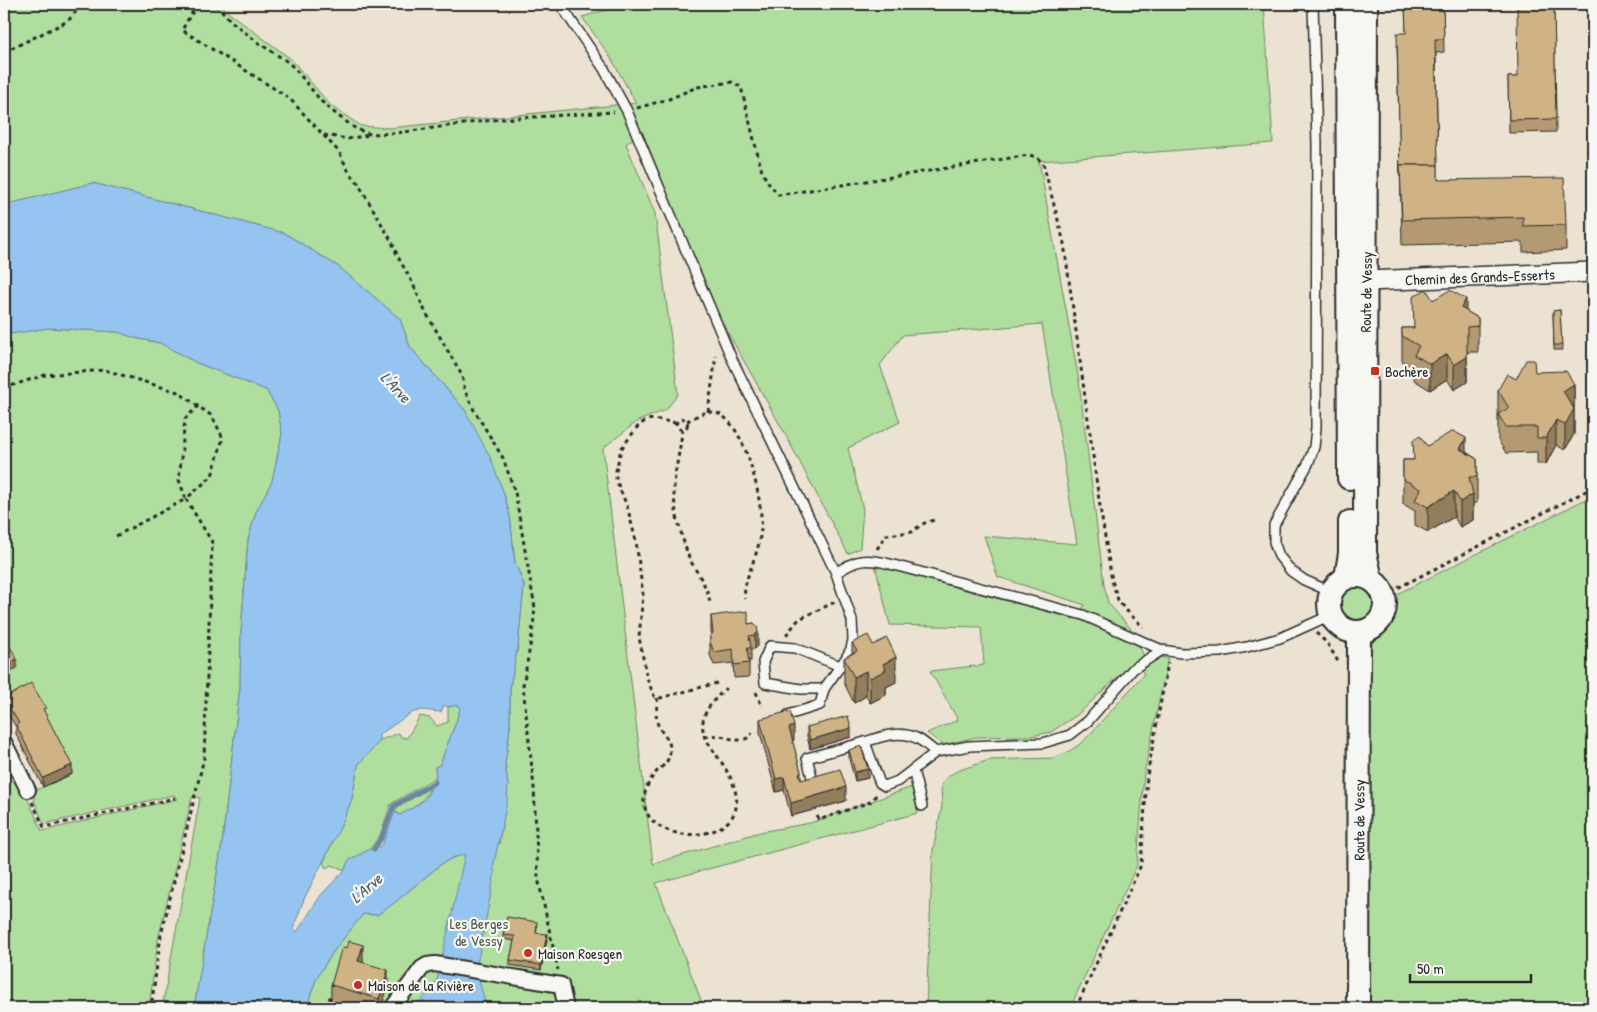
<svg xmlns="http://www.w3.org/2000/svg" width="1597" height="1012" font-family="'Patrick Hand',sans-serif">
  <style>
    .green { fill: #afde9e; stroke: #6d8464 }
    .water { fill: #96c4f1; stroke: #6b87a2; fill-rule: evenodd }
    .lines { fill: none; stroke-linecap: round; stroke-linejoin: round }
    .stream { stroke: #6b87a2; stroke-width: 5 }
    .service-casing { stroke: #2b2b2b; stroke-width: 12 }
    .pedestrian-casing { stroke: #2b2b2b; stroke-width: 18 }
    .minor-casing { stroke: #2b2b2b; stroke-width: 22 }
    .tertiary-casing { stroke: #2b2b2b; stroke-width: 26 }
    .path { stroke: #2b2b2b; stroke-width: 3; stroke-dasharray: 4 4; stroke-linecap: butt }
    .service { stroke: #f6f6f2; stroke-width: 9 }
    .pedestrian { stroke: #f6f6f2; stroke-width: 14 }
    .minor { stroke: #f6f6f2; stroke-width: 19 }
    .tertiary { stroke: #f6f6f2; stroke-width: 22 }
    .wall { fill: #b39a72; stroke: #2b2b2b }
    .shaded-wall { fill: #927d5d; stroke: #2b2b2b }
    .building { fill: #d0b385; stroke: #2b2b2b }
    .poi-dot { fill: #c8321e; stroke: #f6f6f2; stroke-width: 2 }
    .labels { text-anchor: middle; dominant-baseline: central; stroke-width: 4.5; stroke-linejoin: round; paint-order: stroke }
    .street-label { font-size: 15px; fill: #2b2b2b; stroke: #f6f6f2 }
    .poi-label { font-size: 15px; fill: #2b2b2b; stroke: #f6f6f2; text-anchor: start }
    .park-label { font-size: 15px; fill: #4c5848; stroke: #f6f6f2 }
    .water-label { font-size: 16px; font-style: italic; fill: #4b5966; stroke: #f6f6f2 }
  </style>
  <rect width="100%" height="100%" fill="#ebe2d1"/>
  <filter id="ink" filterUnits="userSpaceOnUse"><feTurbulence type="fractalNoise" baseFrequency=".02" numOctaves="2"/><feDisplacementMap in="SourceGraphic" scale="10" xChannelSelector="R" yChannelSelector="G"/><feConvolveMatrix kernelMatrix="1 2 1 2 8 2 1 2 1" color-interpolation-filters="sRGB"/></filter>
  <g filter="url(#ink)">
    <g class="green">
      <path d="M4 4H221L229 13 291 59 331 106 361 126 389 128 636 103 611 58 582 17 628 4H1264L1273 143 1039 161 1079 381 1104 585 1108 603 1131 629 1144 656 1168 658 1144 774 1137 865 1070 1008H926L933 850 942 806 941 785 947 777 957 771 989 760 1053 758 1068 752 1083 742 1144 674 1135 661 1077 715 1051 732 1031 736 977 737 943 745 927 733 958 720 930 671 984 665 981 627 890 625 875 565 1074 619 1085 605 998 577 984 536 1077 544 1042 324 903 335 880 365 900 422 848 448 863 509 860 548 848 554 784 432 714 308 642 131 626 144 655 213 678 394 666 410 638 421 603 448 653 864 760 832 810 823 912 787 918 813 656 883 704 1008H306L317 977 333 952 363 914 377 915 394 903 440 865 452 858 499 844 508 785 505 764 510 727V687L518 646 524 585 515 563 510 516 504 494 497 477 465 410 410 347 400 319 339 267 284 233 93 183 4 205Z"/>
      <path d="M48 328 118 332 135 338 160 343 197 363 266 390 278 410 282 434 272 482 256 512 248 540 241 632 240 687 222 844 194 1008H162L200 798 192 797 158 940 149 1008H4V751L17 775 42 831 177 799 174 795 44 824 35 803 33 791 43 787 31 692 4 707V675L17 667 4 645V335Z"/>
      <path d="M1584 500 1593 504V1008H1369V653C1375 627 1394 632 1394 599L1401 592Z"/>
      <circle cx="1358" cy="604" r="19"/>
      <path d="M458 705 460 709C455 728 446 746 440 765L435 767 436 777 391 804 380 835 370 849 348 861 345 870 332 865 326 868 323 863 352 799 358 765 380 740 399 733 401 737 407 738 420 716 430 718 437 726 448 722V707Z"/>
      <path d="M430 788C424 802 413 808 400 815L396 812V808Z"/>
    </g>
    <path class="water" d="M93 183 284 233 339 267 400 319 410 347 465 410 490 457 504 494 510 516 515 563 524 585 518 646 510 687V727L505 764 508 785 507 802 493 868 495 872 477 965C477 980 484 993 486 1008H402V1005C420 1006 429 994 437 980L465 854 452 858 440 865 394 903 377 915 363 914 333 952 317 977 306 1008H194L222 844 240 687 241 632 248 540 256 512 272 481 282 434 278 410 266 390 197 363 160 343 135 338 118 332 48 328 4 335V205ZM444 705 448 707 458 705 460 709C455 728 446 746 440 765L435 767 436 777 434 785C429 789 429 794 425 799 419 805 408 810 400 815L395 812 383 843 377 850 370 849 348 861 345 870 321 895 297 932 293 929 304 899 340 828 352 799 358 765 379 742V735L411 713 422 710 441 712Z"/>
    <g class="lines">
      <path class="stream" d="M374 849 382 837 394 806 435 782"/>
      <g class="service-casing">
        <g id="service">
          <path d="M560 4 604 69 627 111 731 357 836 573"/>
          <path d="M1313 4 1317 144 1316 428 1314 447 1308 464 1274 525V542L1279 556 1291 571 1304 580 1331 592"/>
          <path d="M824 689H801L765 683 763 662 770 646 795 648 840 666"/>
          <path d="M788 715 820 705 824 689 846 658 851 649 853 640 852 620 836 573C855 560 864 558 886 563L1083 615 1162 650 1181 653 1220 652 1247 647 1280 638 1331 615"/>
          <path d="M936 752C930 748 925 743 920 740 902 729 883 736 865 742L879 781 880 783 885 786 898 781 936 752 969 746 1043 743 1070 735 1088 721 1133 669 1162 650"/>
          <path d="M913 770 922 806"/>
          <path d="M813 781 807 758 865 742"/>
        </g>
      </g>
      <g class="pedestrian-casing">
        <g id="pedestrian">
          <path d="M4 742 28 790"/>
          <path d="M392 1008 422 968 427 965 435 964 561 985 566 1008"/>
        </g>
      </g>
      <g class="minor-casing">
        <g id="minor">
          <path id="s1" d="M1366 281 1593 272"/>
        </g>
      </g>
      <g class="tertiary-casing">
        <g id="tertiary">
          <path d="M1347 4 1349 478"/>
          <path d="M1366 4 1365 553 1371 579"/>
          <circle cx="1357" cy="604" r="28"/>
          <path d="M1346 578 1350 553V522"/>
          <path id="s2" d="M1358 1008 1359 632"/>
        </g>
      </g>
      <g class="path">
        <path d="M197 4 182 30 289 98 339 152 350 174 358 183 392 242 398 257 412 282 425 311 460 372 464 383V389L474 410 503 458 515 492 535 608 532 635 523 686 534 787 538 878 558 970"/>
        <path d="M216 4 231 21 257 42 288 62 296 70 321 101 337 115 356 129 370 134 396 133 500 119 614 112"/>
        <path d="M4 52 68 21 82 4"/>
        <path d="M637 108 669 99 697 87 732 82 741 87 762 172 769 184 779 195 1029 155 1036 157 1043 163 1064 243 1099 500 1112 581 1118 600 1123 607 1143 627"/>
        <path d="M324 135 348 139 369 135"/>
        <path d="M4 388 45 375 105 370 178 392 212 416 223 438 212 476 186 499 212 542 204 758 161 935 151 1008"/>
        <path d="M708 412 716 356"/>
        <circle cx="682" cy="424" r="5.5"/>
        <path d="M687 421C694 418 703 411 712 412 744 414 764 503 761 529 760 539 758 549 754 559 750 573 743 583 745 599"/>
        <path d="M676 423 654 419 647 420 639 425 621 449 616 471V480L627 506 636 541 643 595 639 637 647 678 654 696 660 698 717 683"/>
        <path d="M682 429C681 451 673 473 674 495 675 514 681 533 687 552 693 570 709 585 710 605"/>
        <path d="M116 536 186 499 179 480 185 419 198 406"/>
        <path d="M877 549 886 535 912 532 922 524 934 520"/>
        <path d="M1384 595 1586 491 1593 490"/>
        <path d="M1316 633 1327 643 1339 663"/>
        <path d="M786 635 799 619 835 602"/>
        <path d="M756 692 762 707"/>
        <path d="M657 698C658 705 655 713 657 721 659 735 676 739 668 759 666 764 662 767 658 770 649 780 641 795 645 808 657 848 745 842 736 795 733 774 716 756 705 738 697 716 711 703 726 688"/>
        <path d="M705 737C709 736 713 735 717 736 729 736 743 747 752 733"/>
        <path d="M32 802 44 827 175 798"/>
        <path d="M817 816 819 820 870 802 875 797 876 793"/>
        <path d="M328 1008 331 992"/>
        <path d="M1076 1008 1141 865 1147 776 1168 663"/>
      </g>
      <use href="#service" class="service"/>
      <use href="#pedestrian" class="pedestrian"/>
      <use href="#minor" class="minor"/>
      <use href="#tertiary" class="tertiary"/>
    </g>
    <g class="wall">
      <path d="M1405 4H1443L1444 52 1436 53 1438 180 1566 225V250L1523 252V242L1402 245 1397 46 1406 33Z"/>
      <path d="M1554 4 1556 132 1509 133 1508 77H1518Z"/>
      <path d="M1433 300 1466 311 1478 318V352H1467V382L1454 390 1447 379 1430 390 1414 380V368L1402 361V328H1413Z"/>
      <path d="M1560 310 1562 350H1554L1553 311Z"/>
      <path d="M1516 379 1574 384V434L1565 450 1556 445 1546 464H1537V452L1506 453 1498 440V390Z"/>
      <path d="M1427 446 1466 452 1477 459V503H1473V520L1460 527 1454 517 1428 532 1415 525V511L1403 504V460H1413Z"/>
      <path d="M711 616 748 624 754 623 758 646 755 649H751V661H749V677L734 678 733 663 714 665 710 655V636L711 634Z"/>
      <path d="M852 643 873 645 896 682 886 687V695L870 703 866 696 854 703 844 683V658L852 653Z"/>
      <path d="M4 699 46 715 72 774 43 787 16 734V727L4 708Z"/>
      <path d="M760 719 794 740H792L801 772V780L846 801 791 816 784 790 776 792 760 733Z"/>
      <path d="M807 727 851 737 810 749 807 736Z"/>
      <path d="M849 750 868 778 855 781 849 759Z"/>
      <path d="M537 927 536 933 547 939 541 970 510 965V960L514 941 503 939V935Z"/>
      <path d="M363 962 388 987 381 1008H351L331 1002V985Z"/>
    </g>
    <g class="shaded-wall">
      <path d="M1466 299V325L1461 308Z"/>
      <path d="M1447 354V379L1430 390V364Z"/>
      <path d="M1467 357V382L1454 390V365Z"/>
      <path d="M1574 384V434L1565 450V425L1563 391Z"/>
      <path d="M1556 420V445L1546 464V438Z"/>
      <path d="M1466 438V463L1460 449Z"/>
      <path d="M1454 491V517L1428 532V507Z"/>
      <path d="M1473 494V520L1460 527V502Z"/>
      <path d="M758 632V646L755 649V635Z"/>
      <path d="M896 657V682L886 687V695L870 703V678L883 664Z"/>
      <path d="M17 659V668L4 675V666Z"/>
      <path d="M866 671V696L854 703V677Z"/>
      <path d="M794 726V740L789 741V728Z"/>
      <path d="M851 728V737L810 749V740Z"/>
      <path d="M72 765V774L43 787V778Z"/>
      <path d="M868 769V778L855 781V772Z"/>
      <path d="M784 777V790L776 792V779Z"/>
      <path d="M846 787V801L791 816V803Z"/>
      <path d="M547 934V939L541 970V965Z"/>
      <path d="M363 945V963L358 961Z"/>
      <path d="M388 970V987L381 1008H379V999Z"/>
    </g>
    <g class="building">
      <path d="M1405 4H1443L1444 39H1435L1438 165H1400V177L1397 33H1406Z"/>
      <path d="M1517 4H1554L1556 119 1509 120 1508 77H1518Z"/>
      <path d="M1400 165H1438V180L1564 178 1566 225 1523 226V217L1402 220Z"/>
      <path d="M1426 289 1433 300 1450 290 1466 299 1461 308 1478 318V326L1467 327V357L1454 365 1447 354 1430 364 1414 355 1419 346 1402 336V328H1414L1413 297Z"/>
      <path d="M1560 310 1562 345H1554L1553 311Z"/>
      <path d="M1526 360H1534L1535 372 1566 371 1574 384 1563 391 1574 409 1565 425 1556 420 1546 438H1537V427H1506L1498 414 1509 408 1498 390 1507 374 1516 379Z"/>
      <path d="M1453 431 1466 438 1460 449 1477 459V477H1469L1473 494 1460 502 1454 491 1428 507 1415 500 1421 489 1403 479V460H1414L1413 440 1420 436 1427 446Z"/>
      <path d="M748 611V624L754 623 757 626 758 632 755 635 749 636 751 648H747L749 663 734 665 733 649 714 652 710 642V636L713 633 711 616Z"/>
      <path d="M868 635 873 645 887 638 896 657 883 664 886 670 870 678 866 671 854 677 844 658 857 651 852 643Z"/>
      <path d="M4 636 17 659 4 666Z"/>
      <path d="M31 683 46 708 43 709 72 765 43 778 16 725 19 723 4 699Z"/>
      <path d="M790 711 794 726 789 728 801 772 799 773 801 780 840 769 846 787 791 803 784 777 776 779 760 719Z"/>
      <path d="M848 716 851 728 810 740 807 727Z"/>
      <path d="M861 746 868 769 855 772 849 750Z"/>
      <path d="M507 917 537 922 536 933 547 934 541 965 510 960 515 936 503 935Z"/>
      <path d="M349 941 363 945 358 961 388 970 379 999 331 985 342 947 347 948Z"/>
    </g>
  </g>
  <g class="poi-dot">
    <rect x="1370" y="366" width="10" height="10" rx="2.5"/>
    <circle cx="528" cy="953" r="5"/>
    <circle cx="358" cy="985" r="5"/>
  </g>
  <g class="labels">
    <g class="street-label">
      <text stroke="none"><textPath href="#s1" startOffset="114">Chemin des Grands-Esserts</textPath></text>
      <text transform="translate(1366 292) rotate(-89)">Route de Vessy</text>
      <text stroke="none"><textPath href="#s2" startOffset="188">Route de Vessy</textPath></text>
    </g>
    <g class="poi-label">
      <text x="1385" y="371">Bochère</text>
      <text x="538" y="953">Maison Roesgen</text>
      <text x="368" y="985">Maison de la Rivière</text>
    </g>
    <g class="park-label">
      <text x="479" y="923">Les Berges<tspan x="479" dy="17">de Vessy</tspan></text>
    </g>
    <g class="water-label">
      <text transform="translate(396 387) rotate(47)">L'Arve</text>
      <text transform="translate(366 888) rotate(-41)">L'Arve</text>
    </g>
  </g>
  <rect width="1597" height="1012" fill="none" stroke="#f6f6f2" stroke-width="20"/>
  <rect x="10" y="10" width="1577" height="992" fill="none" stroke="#2b2b2b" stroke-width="2" filter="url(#ink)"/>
  <path d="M1410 974v8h121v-8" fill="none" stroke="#2b2b2b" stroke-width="2.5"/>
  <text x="1417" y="974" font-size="15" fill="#2b2b2b" stroke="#f6f6f2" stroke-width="4" paint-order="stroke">50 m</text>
</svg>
